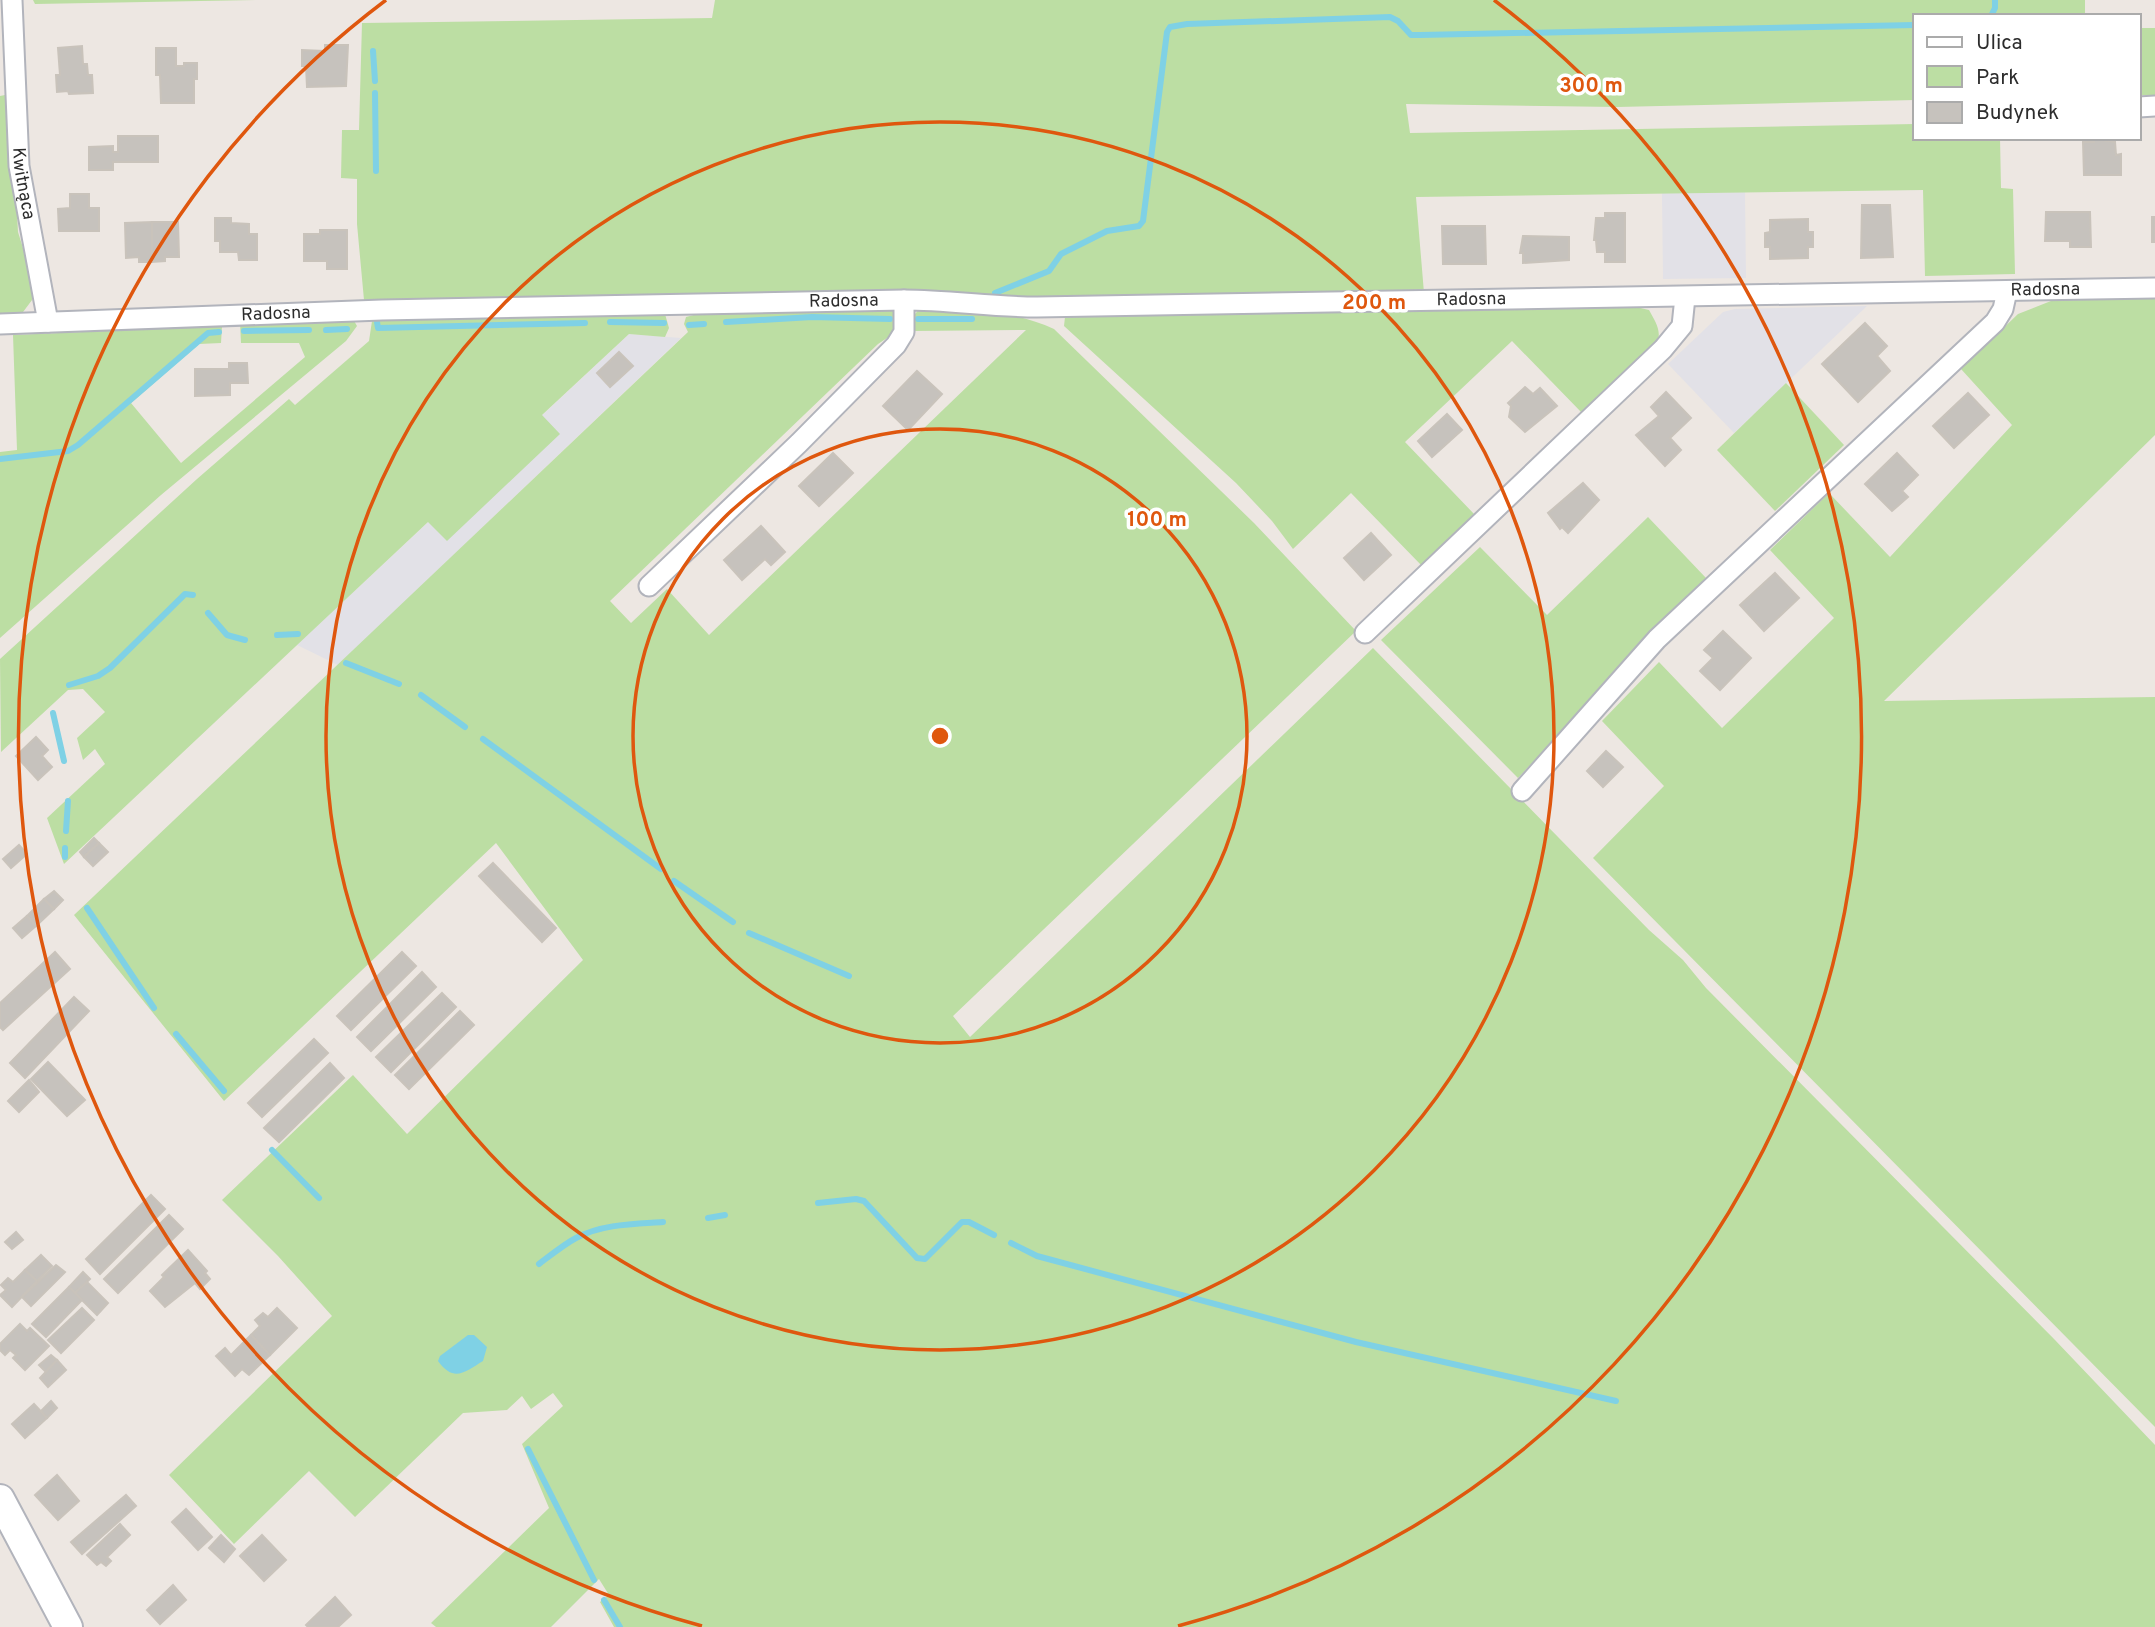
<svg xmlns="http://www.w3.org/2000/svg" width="2155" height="1627" font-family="Overpass,sans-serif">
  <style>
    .industrial { fill: #e2e1e7 }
    .green { fill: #bcdea3 }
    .water { fill: #7fd1e5 }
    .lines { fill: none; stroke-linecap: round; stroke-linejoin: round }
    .stream { stroke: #7fd1e5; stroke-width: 6 }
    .building { fill: #c6c2bd; stroke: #c9c3bb; stroke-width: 2 }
    .street-casing { stroke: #b2b4bc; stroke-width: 23 }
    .secondary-casing { stroke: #b2b4bc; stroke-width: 32 }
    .street { stroke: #fff; stroke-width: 19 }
    .secondary { stroke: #fff; stroke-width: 28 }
    .ring { fill: none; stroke: #df570e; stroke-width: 3.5 }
    .labels { text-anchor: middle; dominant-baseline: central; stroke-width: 7; stroke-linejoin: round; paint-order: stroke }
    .street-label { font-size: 18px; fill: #2d2d2d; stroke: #fff }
    .centre { fill: #df570e; stroke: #fff; stroke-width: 3.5 }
    .ring-label { font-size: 21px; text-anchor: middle; font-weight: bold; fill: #df570e; stroke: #fff; stroke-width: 7; stroke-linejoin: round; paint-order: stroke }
  </style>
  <rect width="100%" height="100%" fill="#ede7e2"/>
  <g class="industrial">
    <path d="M1745 192 1746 278 1663 279 1662 193Z"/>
    <path d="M1867 306 1734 433 1668 364 1723 312 1735 309Z"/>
    <path d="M629 334 681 338 338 665 297 645Z"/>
  </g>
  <g class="green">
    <path d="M33 0H258L35 4Z"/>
    <path d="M715 0H2085V16H1915V100L1617 107 1406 104 1410 133 1915 124V138H2000L2001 188 2013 189 2015 274 1925 276 1923 190 1416 197 1424 293 1009 299 968 296 947 291H898L364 300 357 224V179L341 178 342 130H359L362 23 712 18Z"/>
    <rect x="2139" y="28" width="16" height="67"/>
    <path d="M10 94 18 232 32 277V300L23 312 13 316H0V96Z"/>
    <path d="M2155 296V435L1884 701 2155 697V1427L1593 858 1664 786 1602 721 1659 662 1722 728 1834 618 1770 550 1829 493 1890 557 2012 425 1961 369 2018 314 2056 299Z"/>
    <path d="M922 306C966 309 1014 310 1054 329L1254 523 1356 631 953 1016 970 1037 1373 648 1649 930 1683 960 1706 988 2055 1340 2155 1445V1627H614L600 1602 609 1595 599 1579 551 1627H436L431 1623 549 1508 522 1444 563 1406 553 1393 531 1409 522 1396 507 1410 463 1413 355 1517 309 1471 234 1544 169 1475 332 1316 278 1256 222 1200 353 1075 407 1134 583 960 496 843 224 1101 74 915 688 332 684 324 686 317 709 311 893 307 898 317 896 332 878 344 610 601 631 623 667 589 709 635 1026 330 913 331 915 314Z"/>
    <path d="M1636 307 1649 310C1655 321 1661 329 1658 341L1582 413 1512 341 1405 442 1475 515 1422 566 1351 493 1293 549 1272 521 1236 483 1064 326 1065 317 1100 314Z"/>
    <path d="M665 314 669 328 665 337 629 334 542 415 560 434 447 541 428 522 64 864 47 818 105 764 95 749 83 760 77 738 105 712 83 689 68 690 1 752 0 659 197 479 289 399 295 405 369 341 372 321 382 317Z"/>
    <path d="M353 319 357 326 346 341 161 495 0 638V452L17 450 13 335 222 326 221 343 199 344 131 403 181 463 305 357 299 343H241L240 322Z"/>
    <path d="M1786 383 1844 445 1775 511 1717 450Z"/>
    <path d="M1648 517 1706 578 1518 778 1381 640 1480 547 1547 615Z"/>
  </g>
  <path class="water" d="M468 1335H474L487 1347 483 1361C465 1372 454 1383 438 1361L440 1356Z"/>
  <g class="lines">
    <g class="stream">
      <path d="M1991 16 1995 8V0"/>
      <path d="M373 51 375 81"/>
      <path d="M375 93 376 171"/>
      <path d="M995 293 1049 271 1061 254 1107 231 1139 226 1143 221 1167 32 1170 27 1187 24 1390 17 1398 21 1411 35H1420L1915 25"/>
      <path d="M918 319H972"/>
      <path d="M377 322 378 328 585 323"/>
      <path d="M610 322 664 323"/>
      <path d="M726 322 812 317 890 319"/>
      <path d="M689 325 704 324"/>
      <path d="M326 330 347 329"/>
      <path d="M244 331 309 330"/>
      <path d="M0 459 68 451 78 445 208 333 219 332"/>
      <path d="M208 613 227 635 245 640"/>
      <path d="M277 635 298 634"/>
      <path d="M346 663 399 684"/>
      <path d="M69 685 98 676 110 668 185 594 193 595"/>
      <path d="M421 695 465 727"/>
      <path d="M53 713 64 761"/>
      <path d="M483 739 661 869"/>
      <path d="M66 831 68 801"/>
      <path d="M65 848V857"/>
      <path d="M674 881 733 922"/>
      <path d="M87 908 154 1008"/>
      <path d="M749 933 849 976"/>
      <path d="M176 1034 224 1091"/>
      <path d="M272 1150 319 1198"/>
      <path d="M818 1203 856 1199 864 1201 917 1258 925 1259 962 1222H969L994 1235"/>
      <path d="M708 1218 725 1215"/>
      <path d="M1011 1243 1037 1256 1356 1342 1616 1401"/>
      <path d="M539 1264C551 1255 563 1245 576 1238 602 1224 634 1224 663 1222"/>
      <path d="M528 1449 594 1580"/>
      <path d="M604 1600 620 1627"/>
    </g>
  </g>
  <g class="building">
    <path d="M325 45H348L346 86 307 87 306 66H302V50L325 51Z"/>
    <path d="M82 46 83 64H87L88 75H92L93 93 69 94 68 91 57 92 56 75H60L58 48Z"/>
    <path d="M156 48H176V66H184V63H197V79H194V103H161L160 75H156Z"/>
    <path d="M118 136H158V162H113V170H89V147L113 146V152H118Z"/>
    <path d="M2094 139 2115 142 2116 155 2121 154V175H2084L2083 142H2094Z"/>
    <path d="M70 194H89V208H99V231H59L58 209 70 208Z"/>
    <path d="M1862 205H1890L1893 257 1861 258Z"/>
    <path d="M2046 212H2090L2091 247H2070V241H2045Z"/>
    <path d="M1605 213H1625V262H1605V252H1597L1596 240H1594L1596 218H1605Z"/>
    <rect x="2152" y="217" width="3" height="25"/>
    <path d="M215 218H231V223L249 224V234H257V260H239L238 252H220V241H215Z"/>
    <path d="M1808 219V232H1813V247H1808V258L1770 259V247H1765V233L1770 232V220Z"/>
    <path d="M152 222V262H139V257L126 258 125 223Z"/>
    <path d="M152 222H178L179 257H165V261L152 262Z"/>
    <path d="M1442 226H1485L1486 264H1443Z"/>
    <path d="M320 230H347V269H327V261H304V234H320Z"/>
    <path d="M1523 236 1569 237V260L1523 263V253H1520Z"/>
    <path d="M1865 323 1887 346 1877 356 1890 371 1858 402 1822 364Z"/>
    <path d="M619 352 633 366 610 387 597 373Z"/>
    <path d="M229 363H247L248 383H230V395L195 396V369H229Z"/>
    <path d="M917 371 942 394 908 430 883 406Z"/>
    <path d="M1525 387 1533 394 1540 388 1557 406 1525 432 1509 417 1511 406 1508 403Z"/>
    <path d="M1666 392 1691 418 1670 438 1681 450 1665 466 1636 435 1659 416 1651 407Z"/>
    <path d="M1968 393 1989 415 1954 448 1933 426Z"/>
    <path d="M1447 414 1462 430 1432 457 1418 441Z"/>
    <path d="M833 453 853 473 819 506 799 486Z"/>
    <path d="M1897 453 1918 475 1902 491 1908 497 1892 511 1865 484Z"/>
    <path d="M1583 483 1599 500 1568 533 1562 527 1560 529 1548 513Z"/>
    <path d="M761 526 785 552 771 565 765 559 742 580 724 560Z"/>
    <path d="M1371 533 1391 555 1364 580 1344 558Z"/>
    <path d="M1775 573 1799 598 1764 631 1740 605Z"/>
    <path d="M1723 631 1751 658 1720 690 1700 671 1713 658 1704 650Z"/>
    <path d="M36 737 48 750 42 756 52 767 38 780 16 756Z"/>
    <path d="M1606 751 1623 767 1603 787 1587 771Z"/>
    <path d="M94 838 99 843 84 857 80 852Z"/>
    <path d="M99 843 108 852 93 866 84 857Z"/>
    <path d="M19 845 27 854 11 868 3 859Z"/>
    <path d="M493 863 556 928 542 942 479 876Z"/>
    <path d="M54 891 63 900 54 909 44 899Z"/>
    <path d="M44 899 54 909 36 926 27 916Z"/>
    <path d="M27 916 36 926 22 938 13 928Z"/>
    <path d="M55 952 70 969 3 1030 0 1027V1003Z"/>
    <path d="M402 952 416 966 351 1030 337 1016Z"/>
    <path d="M422 972 436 987 371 1051 357 1037Z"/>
    <path d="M442 993 456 1007 391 1072 376 1057Z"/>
    <path d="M74 997 89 1011 25 1078 10 1063Z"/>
    <path d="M460 1011 474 1025 409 1089 395 1075Z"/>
    <path d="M314 1039 328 1053 262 1117 248 1103Z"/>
    <path d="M48 1062 85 1100 67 1116 31 1079Z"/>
    <path d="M330 1063 344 1078 279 1142 264 1128Z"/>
    <path d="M29 1080 39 1092 19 1112 8 1101Z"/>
    <path d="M151 1195 165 1209 100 1274 86 1259Z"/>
    <path d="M169 1215 183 1229 118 1293 104 1279Z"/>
    <path d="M16 1232 23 1240 12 1249 5 1242Z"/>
    <path d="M188 1250 207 1271 205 1273 210 1279 200 1289 195 1283 165 1307 150 1291 164 1277 162 1275Z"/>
    <path d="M41 1255 52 1266 37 1281 25 1270Z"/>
    <path d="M56 1265 65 1272 31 1306 22 1297Z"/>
    <path d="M25 1270 37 1281 12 1307 0 1295 6 1290 1 1285 8 1278 13 1282Z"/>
    <path d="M83 1272 90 1279 75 1293 69 1287Z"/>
    <path d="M87 1282 108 1303 97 1315 75 1293Z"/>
    <path d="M69 1287 82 1300 46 1337 32 1324Z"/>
    <path d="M82 1308 94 1320 61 1353 48 1340Z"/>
    <path d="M277 1308 297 1328 270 1355 251 1335 260 1326 255 1320 263 1313 268 1317Z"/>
    <path d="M20 1324 27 1331 30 1328 49 1346 25 1370 13 1358 16 1355 10 1350 5 1355 0 1350V1344Z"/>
    <path d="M251 1335 270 1355 249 1375 242 1369 235 1376 216 1356 225 1348 231 1355Z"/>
    <path d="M51 1355 57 1360 46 1372 39 1365Z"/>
    <path d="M57 1360 66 1370 48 1387 40 1378Z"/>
    <path d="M51 1401 57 1408 47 1418 41 1411Z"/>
    <path d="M34 1404 47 1418 25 1438 12 1424Z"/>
    <path d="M57 1475 79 1501 58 1520 35 1495Z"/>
    <path d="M126 1495 136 1506 82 1554 71 1542Z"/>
    <path d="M186 1509 212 1537 198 1550 172 1522Z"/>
    <path d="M120 1524 130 1535 107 1557 111 1561 106 1566 101 1562 97 1565 87 1555Z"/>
    <path d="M221 1535 235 1549 224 1562 209 1548Z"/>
    <path d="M262 1535 286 1560 264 1581 240 1556Z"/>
    <path d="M173 1585 186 1600 160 1624 147 1610Z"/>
    <path d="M335 1597 351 1615 338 1627H308L306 1625Z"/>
  </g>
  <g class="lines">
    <g class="street-casing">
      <g id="street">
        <path id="s1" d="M12 0 19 166 48 322"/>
        <path d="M2139 107 2155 106"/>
        <path id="s2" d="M0 324 382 310 904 300C949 300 992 307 1037 307L2155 288"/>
        <path d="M649 586 799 443 896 345 904 332V300"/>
        <path d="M1365 633 1663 349 1682 326 1685 297"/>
        <path d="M1522 791 1657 639 1995 322 2003 309 2007 291"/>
      </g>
    </g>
    <g class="secondary-casing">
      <path id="secondary" d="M0 1499 68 1627"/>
    </g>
    <use href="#street" class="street"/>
    <use href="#secondary" class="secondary"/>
  </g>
  <g class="ring">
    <circle cx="940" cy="736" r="307"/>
    <circle cx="940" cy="736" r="614"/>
    <path d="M702 1626A921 921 0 0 1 386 0M1494 0A921 921 0 0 1 1178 1626"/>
  </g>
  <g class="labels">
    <g class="street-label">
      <text stroke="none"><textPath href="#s1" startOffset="184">Kwitnąca</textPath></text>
      <text stroke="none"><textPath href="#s2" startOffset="2046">Radosna</textPath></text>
      <text stroke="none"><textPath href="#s2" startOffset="1472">Radosna</textPath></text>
      <text stroke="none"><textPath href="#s2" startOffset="844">Radosna</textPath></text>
      <text stroke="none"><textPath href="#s2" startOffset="276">Radosna</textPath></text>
    </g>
  </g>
  <circle cx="940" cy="736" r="10" class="centre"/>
  <g class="ring-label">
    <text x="1591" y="92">300 m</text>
    <text x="1374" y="309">200 m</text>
    <text x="1157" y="526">100 m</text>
  </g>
  <rect x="1913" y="14" width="228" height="126" fill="#ffffff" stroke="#ababab" stroke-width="2"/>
  <rect x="1927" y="37" width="35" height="10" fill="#ffffff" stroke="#ababab" stroke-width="2"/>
  <text x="1976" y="49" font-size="21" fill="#2d2d2d">Ulica</text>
  <rect x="1927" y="66" width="35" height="21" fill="#bcdea3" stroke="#ababab" stroke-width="2"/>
  <text x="1976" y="84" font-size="21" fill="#2d2d2d">Park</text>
  <rect x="1927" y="102" width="35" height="21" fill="#c6c2bd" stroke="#ababab" stroke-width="2"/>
  <text x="1976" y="119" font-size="21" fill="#2d2d2d">Budynek</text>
</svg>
